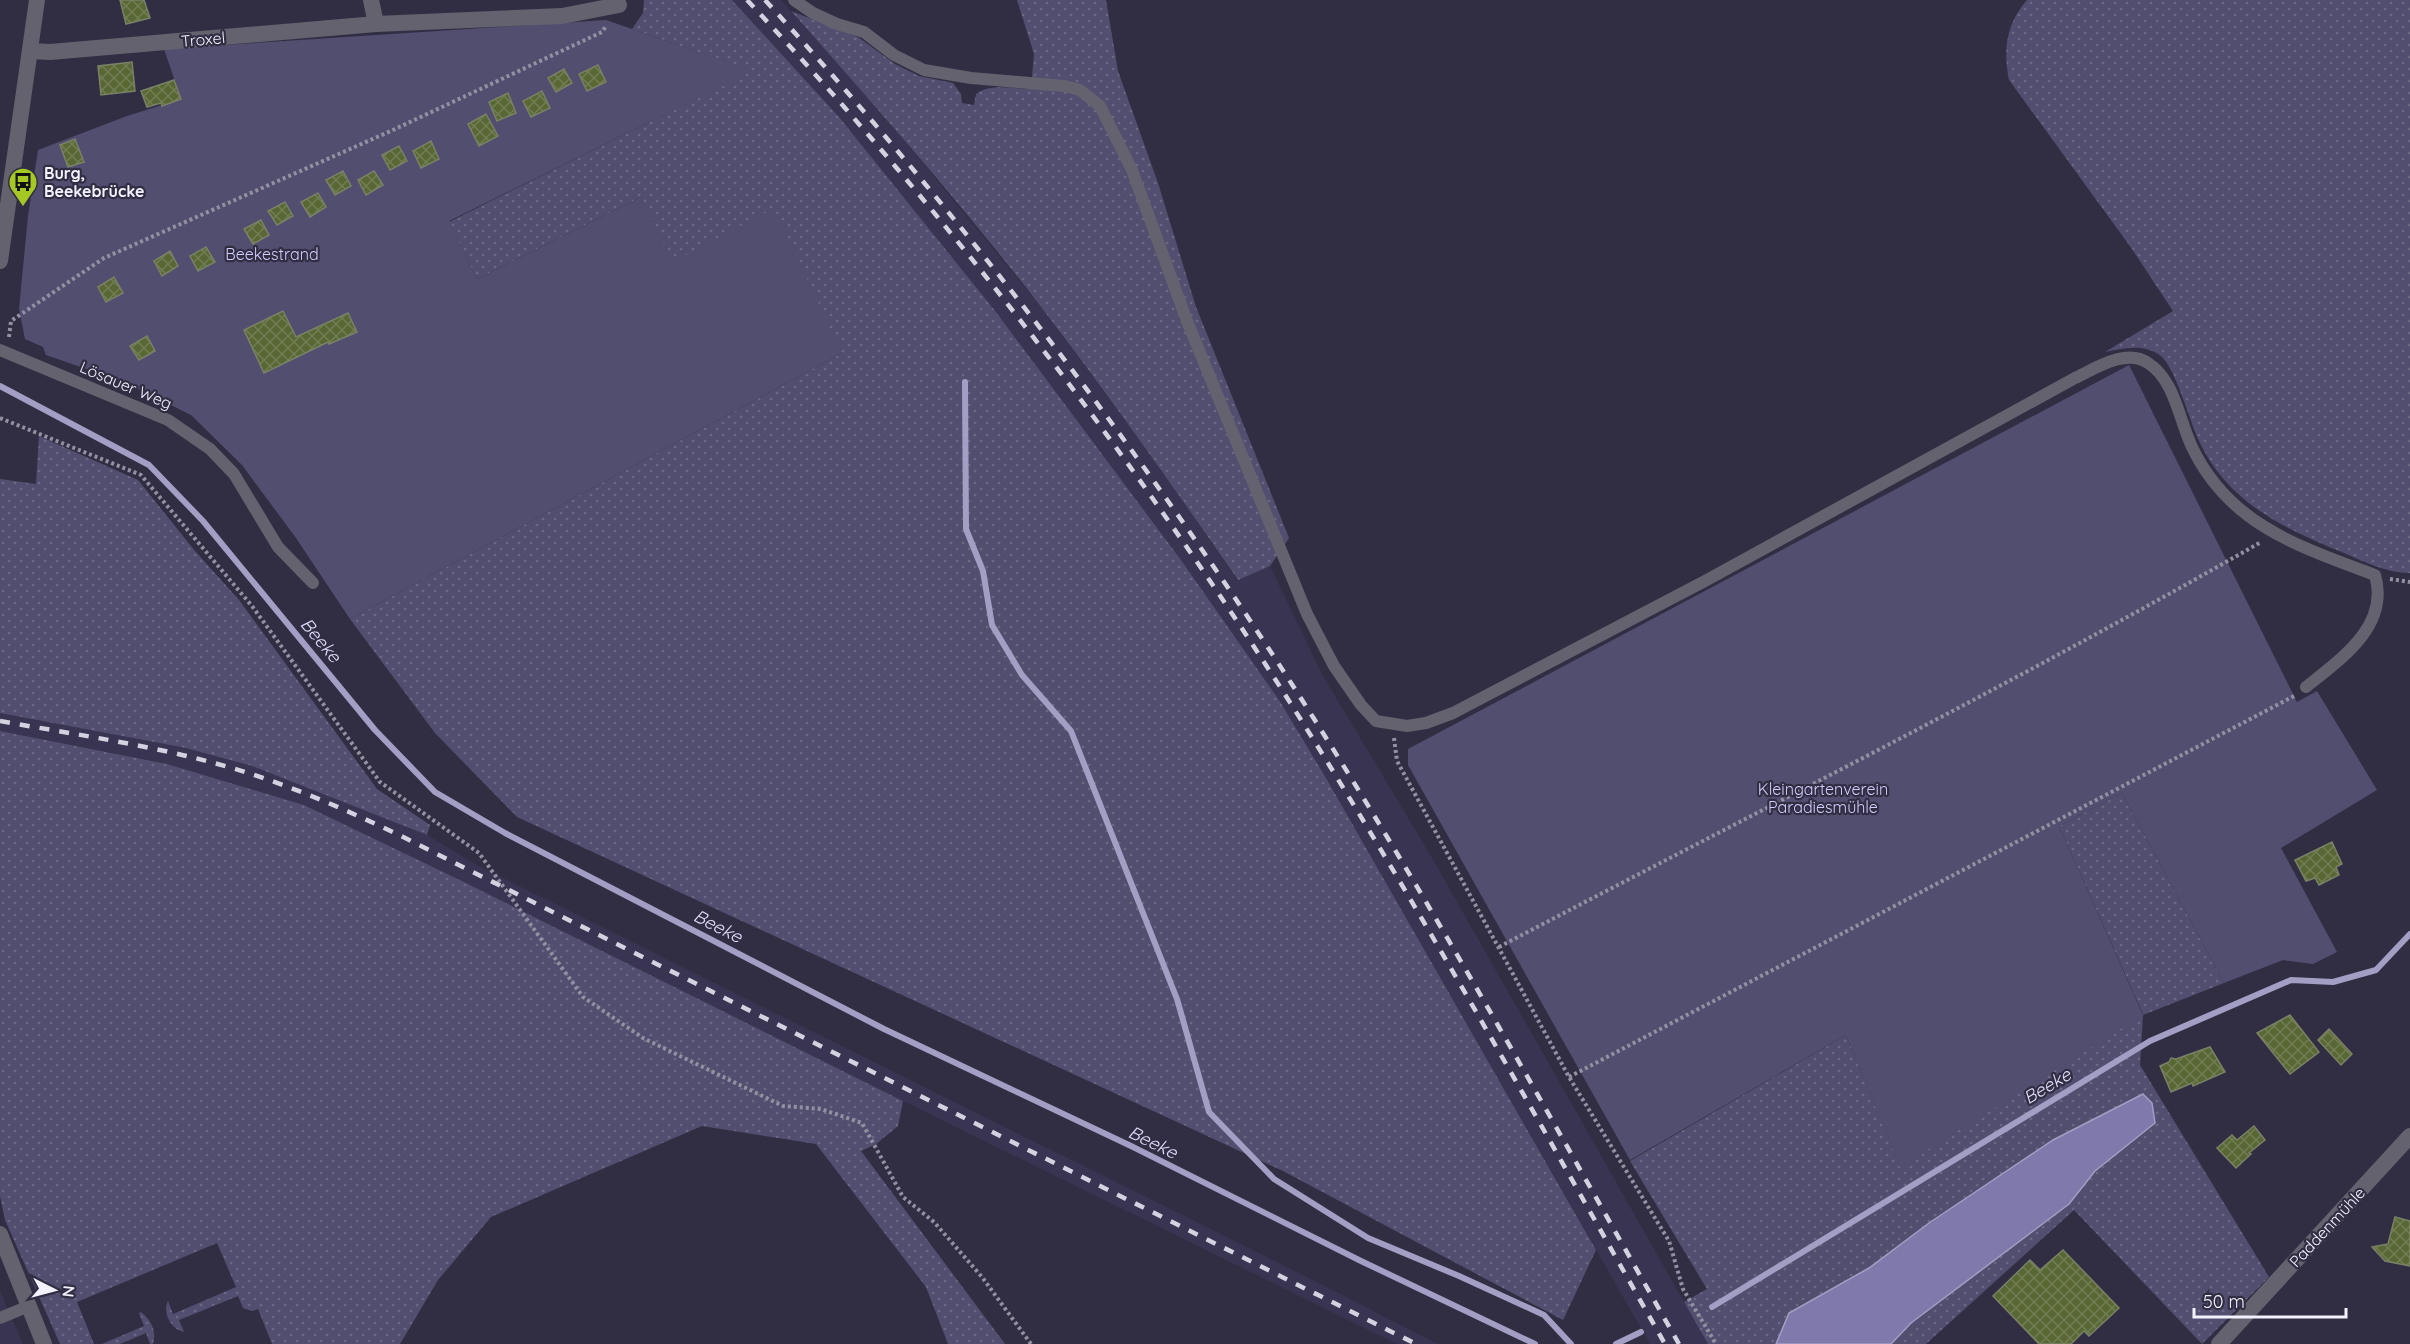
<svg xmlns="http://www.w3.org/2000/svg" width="2410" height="1344" font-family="Quicksand,sans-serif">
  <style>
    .built { fill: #383451 }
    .grass { fill: url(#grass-dots) }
    .green { fill: #524e6f }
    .water { fill: #807aac; stroke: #a29ec4; stroke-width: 1.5 }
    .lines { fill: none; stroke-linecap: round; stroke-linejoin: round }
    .stream { stroke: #a29ec4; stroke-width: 6 }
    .building { fill: url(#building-cross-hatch); stroke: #798167; stroke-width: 1.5 }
    .path { stroke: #9391a1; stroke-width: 4; stroke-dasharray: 3 3; stroke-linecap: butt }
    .service { stroke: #63626e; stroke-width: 12 }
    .minor { stroke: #63626e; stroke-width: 16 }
    .rail { stroke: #d3d2e0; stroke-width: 4.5; stroke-dasharray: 10 10; stroke-linecap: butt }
    .labels { text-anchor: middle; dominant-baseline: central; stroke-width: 4.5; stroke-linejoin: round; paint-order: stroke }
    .street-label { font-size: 16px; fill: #f2f1fd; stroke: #312e44 }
    .poi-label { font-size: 16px; font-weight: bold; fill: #f2f1fd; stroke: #312e44; text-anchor: start }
    .park-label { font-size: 16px; fill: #d2cdfb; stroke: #312e44 }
    .water-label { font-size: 18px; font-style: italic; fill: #e0ddfc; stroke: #312e44 }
  </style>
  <defs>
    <pattern id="grass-dots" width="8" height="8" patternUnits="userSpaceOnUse" patternTransform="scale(1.5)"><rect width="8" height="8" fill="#524e6f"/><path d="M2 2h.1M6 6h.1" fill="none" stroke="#6b6884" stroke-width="1.8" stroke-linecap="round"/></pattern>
    <pattern id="building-cross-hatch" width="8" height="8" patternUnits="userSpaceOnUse" patternTransform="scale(1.5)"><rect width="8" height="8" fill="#596734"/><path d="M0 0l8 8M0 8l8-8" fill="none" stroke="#717d52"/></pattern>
  </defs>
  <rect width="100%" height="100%" fill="#312e44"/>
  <g class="built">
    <path d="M732 0H781L890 123 1037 302 1162 470 1237 580 1270 566 1323 676 1431 856 1708 1344H1650L1326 778 1279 700 1181 560 996 312 839 117Z"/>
    <path d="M0 713 186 748 252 766 427 835 477 865 1299 1273 1438 1344H1397L903 1101 464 882 304 805 167 764 0 731Z"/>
    <path d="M0 1290 5 1303 23 1344H0Z"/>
  </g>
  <g class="grass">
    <path d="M644 0H732L839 117 996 312 1181 560 1279 700 1326 778 1596 1250 1563 1320 1283 1171 517 817 435 733 350 619 842 353 672 262 641 197 477 279 449 222 752 71 632 29 643 13Z"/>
    <path d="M1017 0H1106L1118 71 1158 183 1196 307 1289 538 1270 566 1238 580C1173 486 1107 393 1038 303 960 202 875 106 791 11L858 37 895 64 919 76 953 83 961 94 962 103 974 105 976 94C991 83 1013 89 1031 89L1034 54Z"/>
    <path d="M2027 0H2410V573C2387 573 2365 562 2344 553 2285 529 2228 503 2199 441 2190 422 2176 370 2162 357 2146 343 2123 348 2105 352L2173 311 2132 249 2009 80C2003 50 2006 24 2027 0Z"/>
    <path d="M39 436 138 480 195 551 239 600 377 789 430 825 427 835 252 766 186 748 0 713V479L36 484Z"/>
    <path d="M0 731 167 764 304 805 464 882 903 1101 898 1126 876 1144 861 1151 1005 1344H948L926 1287 816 1144 702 1126 491 1217 438 1280 400 1344H272L258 1309 252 1311 243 1308 238 1296 179 1320 184 1332C171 1329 162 1313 168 1301L173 1314 236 1287 217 1243 77 1302 94 1344H60L5 1220 0 1196Z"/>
    <path d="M2122 793 2224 983 2143 1015 2140 1065 2269 1277 2202 1344 2074 1210 1926 1344H1891L1911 1323 2069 1204 2095 1171 2155 1123 2143 1094 2053 1140 1929 1223 1869 1268 1789 1313 1776 1344H1708L1684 1302 1707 1289 1630 1161 1846 1035 1900 1166 2143 1014 2059 826Z"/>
    <path d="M141 1312C151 1320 157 1331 153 1344H150L146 1333 120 1344H102L144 1326 139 1313Z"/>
  </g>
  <g class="green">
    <path d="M606 20 753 71 449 221 477 279 641 197 673 262 774 208 842 353 350 619 296 538 242 465 191 415 124 382 46 355 43 347 25 339 19 309 28 216 38 150 127 116 181 99 164 49Z"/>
    <path d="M2129 365 2297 702 2317 691 2377 790 2281 848 2337 952 2313 964 2283 960 2224 983 2122 793 2059 826 2143 1015 1900 1167 1846 1035 1630 1160 1408 765V749Z"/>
  </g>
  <path class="water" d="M2143 1094 2152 1103 2155 1123 2095 1171 2069 1204 1911 1323 1891 1344H1776L1789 1313 1869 1268 1929 1223 2053 1140Z"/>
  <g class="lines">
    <g class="stream">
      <path d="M965 382 966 529 983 571 992 625 1022 675 1071 731 1177 999 1209 1112 1274 1179 1368 1238 1459 1276 1544 1315 1571 1344"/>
      <path d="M0 386 149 465 203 521 375 730 435 792 505 833 884 1029 1131 1146 1361 1261 1535 1344"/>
      <path d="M1712 1307 2150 1041 2291 980 2333 982 2376 970 2410 934"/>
      <path d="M1616 1344 1641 1332"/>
    </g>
  </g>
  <g class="building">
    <path d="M120 0H144L150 18 126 24Z"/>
    <path d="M132 62 135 91 101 95 98 66Z"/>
    <path d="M598 65 606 82 587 91 579 74Z"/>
    <path d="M564 69 572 83 556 92 548 78Z"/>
    <path d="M174 80 181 99 162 106 161 103 147 107 141 91Z"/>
    <path d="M542 91 550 108 531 117 523 101Z"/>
    <path d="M508 93 516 113 497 121 489 102Z"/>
    <path d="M486 114 498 136 479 146 468 124Z"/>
    <path d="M75 139 84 162 68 167 60 145Z"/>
    <path d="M431 141 439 159 421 168 413 151Z"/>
    <path d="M399 146 407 161 390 170 382 155Z"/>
    <path d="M343 171 351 186 335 195 326 180Z"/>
    <path d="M374 171 383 185 366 195 358 180Z"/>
    <path d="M318 193 326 207 310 217 301 202Z"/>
    <path d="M285 202 293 216 277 225 268 211Z"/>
    <path d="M261 220 269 235 253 244 244 229Z"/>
    <path d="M206 247 215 262 198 271 190 256Z"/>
    <path d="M170 251 178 266 162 276 154 261Z"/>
    <path d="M114 277 123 293 106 302 98 287Z"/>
    <path d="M283 311 296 337 348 313 357 332 329 344 328 342 264 373 244 330Z"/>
    <path d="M147 336 155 351 139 360 130 346Z"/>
    <path d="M2332 842 2342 864 2336 867 2339 875 2319 885 2315 878 2306 881 2295 860Z"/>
    <path d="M2290 1015 2319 1052 2290 1074 2257 1033Z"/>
    <path d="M2329 1029 2352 1054 2341 1065 2318 1040Z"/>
    <path d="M2210 1047 2225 1072 2193 1086 2192 1083 2171 1092 2160 1066 2169 1062 2171 1058 2176 1059Z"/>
    <path d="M2254 1126 2265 1140 2249 1153 2251 1154 2236 1168 2217 1148 2232 1135 2237 1140Z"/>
    <path d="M2395 1217 2410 1221V1266L2385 1261 2372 1247 2388 1244Z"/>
    <path d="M2063 1250 2119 1308 2089 1336 2084 1331 2071 1344H2039L1993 1296 2030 1260 2040 1270Z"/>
  </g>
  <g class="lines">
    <g class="path">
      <path d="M9 337 11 321 104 258 393 130 602 32 606 26"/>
      <path d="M0 418 141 475 252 606 380 782 479 853 583 997 643 1038 783 1106 821 1109 862 1123 903 1197 934 1222 982 1277 1031 1344"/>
      <path d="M2390 579 2410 582"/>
      <path d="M1394 738 1397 761 1569 1077 1669 1241 1683 1289 1716 1344"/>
      <path d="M1499 947C1754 813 2012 685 2261 542"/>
      <path d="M1569 1077 2296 695"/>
    </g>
    <g class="service">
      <path d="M794 0 813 13 837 24 864 32 894 55 924 70 971 78 1064 86 1080 90 1100 106 1132 170 1187 321 1307 614 1334 666 1361 705 1376 721 1407 726 1426 723 1453 713 1705 581 2075 378C2096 368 2126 348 2148 363 2175 380 2179 420 2192 447 2229 525 2300 547 2375 575 2390 626 2341 659 2306 687"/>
      <path d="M0 350 168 420 210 449 234 474 278 547 313 583"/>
      <path d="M0 1318 29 1306"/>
    </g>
    <g class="minor">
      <path d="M371 0 376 24"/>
      <path d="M30 51 50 52 376 24 562 16 619 5"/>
      <path d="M0 261 37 0"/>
      <path d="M0 1234 44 1344"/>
      <path d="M2219 1344 2410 1136"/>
    </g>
    <g class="rail">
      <path d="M747 0C945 211 1128 450 1284 693 1419 905 1541 1126 1665 1344"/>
      <path d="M765 0C936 187 1093 388 1235 598 1397 838 1536 1093 1679 1344"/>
      <path d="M0 721C72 734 144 744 214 763 278 780 338 806 397 834L1416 1344"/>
    </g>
  </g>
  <defs>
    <g id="bus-pin" transform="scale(1.5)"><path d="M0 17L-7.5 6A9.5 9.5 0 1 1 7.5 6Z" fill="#a5c823" stroke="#312e44"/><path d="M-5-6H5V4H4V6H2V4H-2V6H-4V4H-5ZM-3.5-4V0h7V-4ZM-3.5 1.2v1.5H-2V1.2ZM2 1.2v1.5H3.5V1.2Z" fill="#111"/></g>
  </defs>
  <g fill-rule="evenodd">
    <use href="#bus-pin" x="23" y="182"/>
  </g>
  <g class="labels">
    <g class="street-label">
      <text transform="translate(203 39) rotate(-5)">Troxel</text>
      <text transform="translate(126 385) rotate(23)">Lösauer Weg</text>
      <text transform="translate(2327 1227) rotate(-47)">Paddenmühle</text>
    </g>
    <g class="poi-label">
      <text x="44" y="173">Burg,<tspan x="44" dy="18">Beekebrücke</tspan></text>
    </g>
    <g class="park-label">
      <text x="272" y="254">Beekestrand</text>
      <text x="1823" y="789">Kleingartenverein<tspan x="1823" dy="18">Paradiesmühle</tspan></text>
    </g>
    <g class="water-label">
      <text transform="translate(321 640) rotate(50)">Beeke</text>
      <text transform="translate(718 926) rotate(27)">Beeke</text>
      <text transform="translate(2047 1086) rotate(-31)">Beeke</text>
      <text transform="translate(1153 1142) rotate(26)">Beeke</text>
    </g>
  </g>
  <g transform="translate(54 1290) rotate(96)" stroke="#312e44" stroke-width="4.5" paint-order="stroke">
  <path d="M0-4.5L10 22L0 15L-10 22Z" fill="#f2f1fd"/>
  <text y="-9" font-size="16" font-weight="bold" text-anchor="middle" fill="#f2f1fd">N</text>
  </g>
  <path d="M2194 1308v9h152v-9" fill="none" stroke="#f2f1fd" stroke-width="3"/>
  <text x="2203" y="1308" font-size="18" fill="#f2f1fd" stroke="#312e44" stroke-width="4.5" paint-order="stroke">50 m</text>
</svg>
